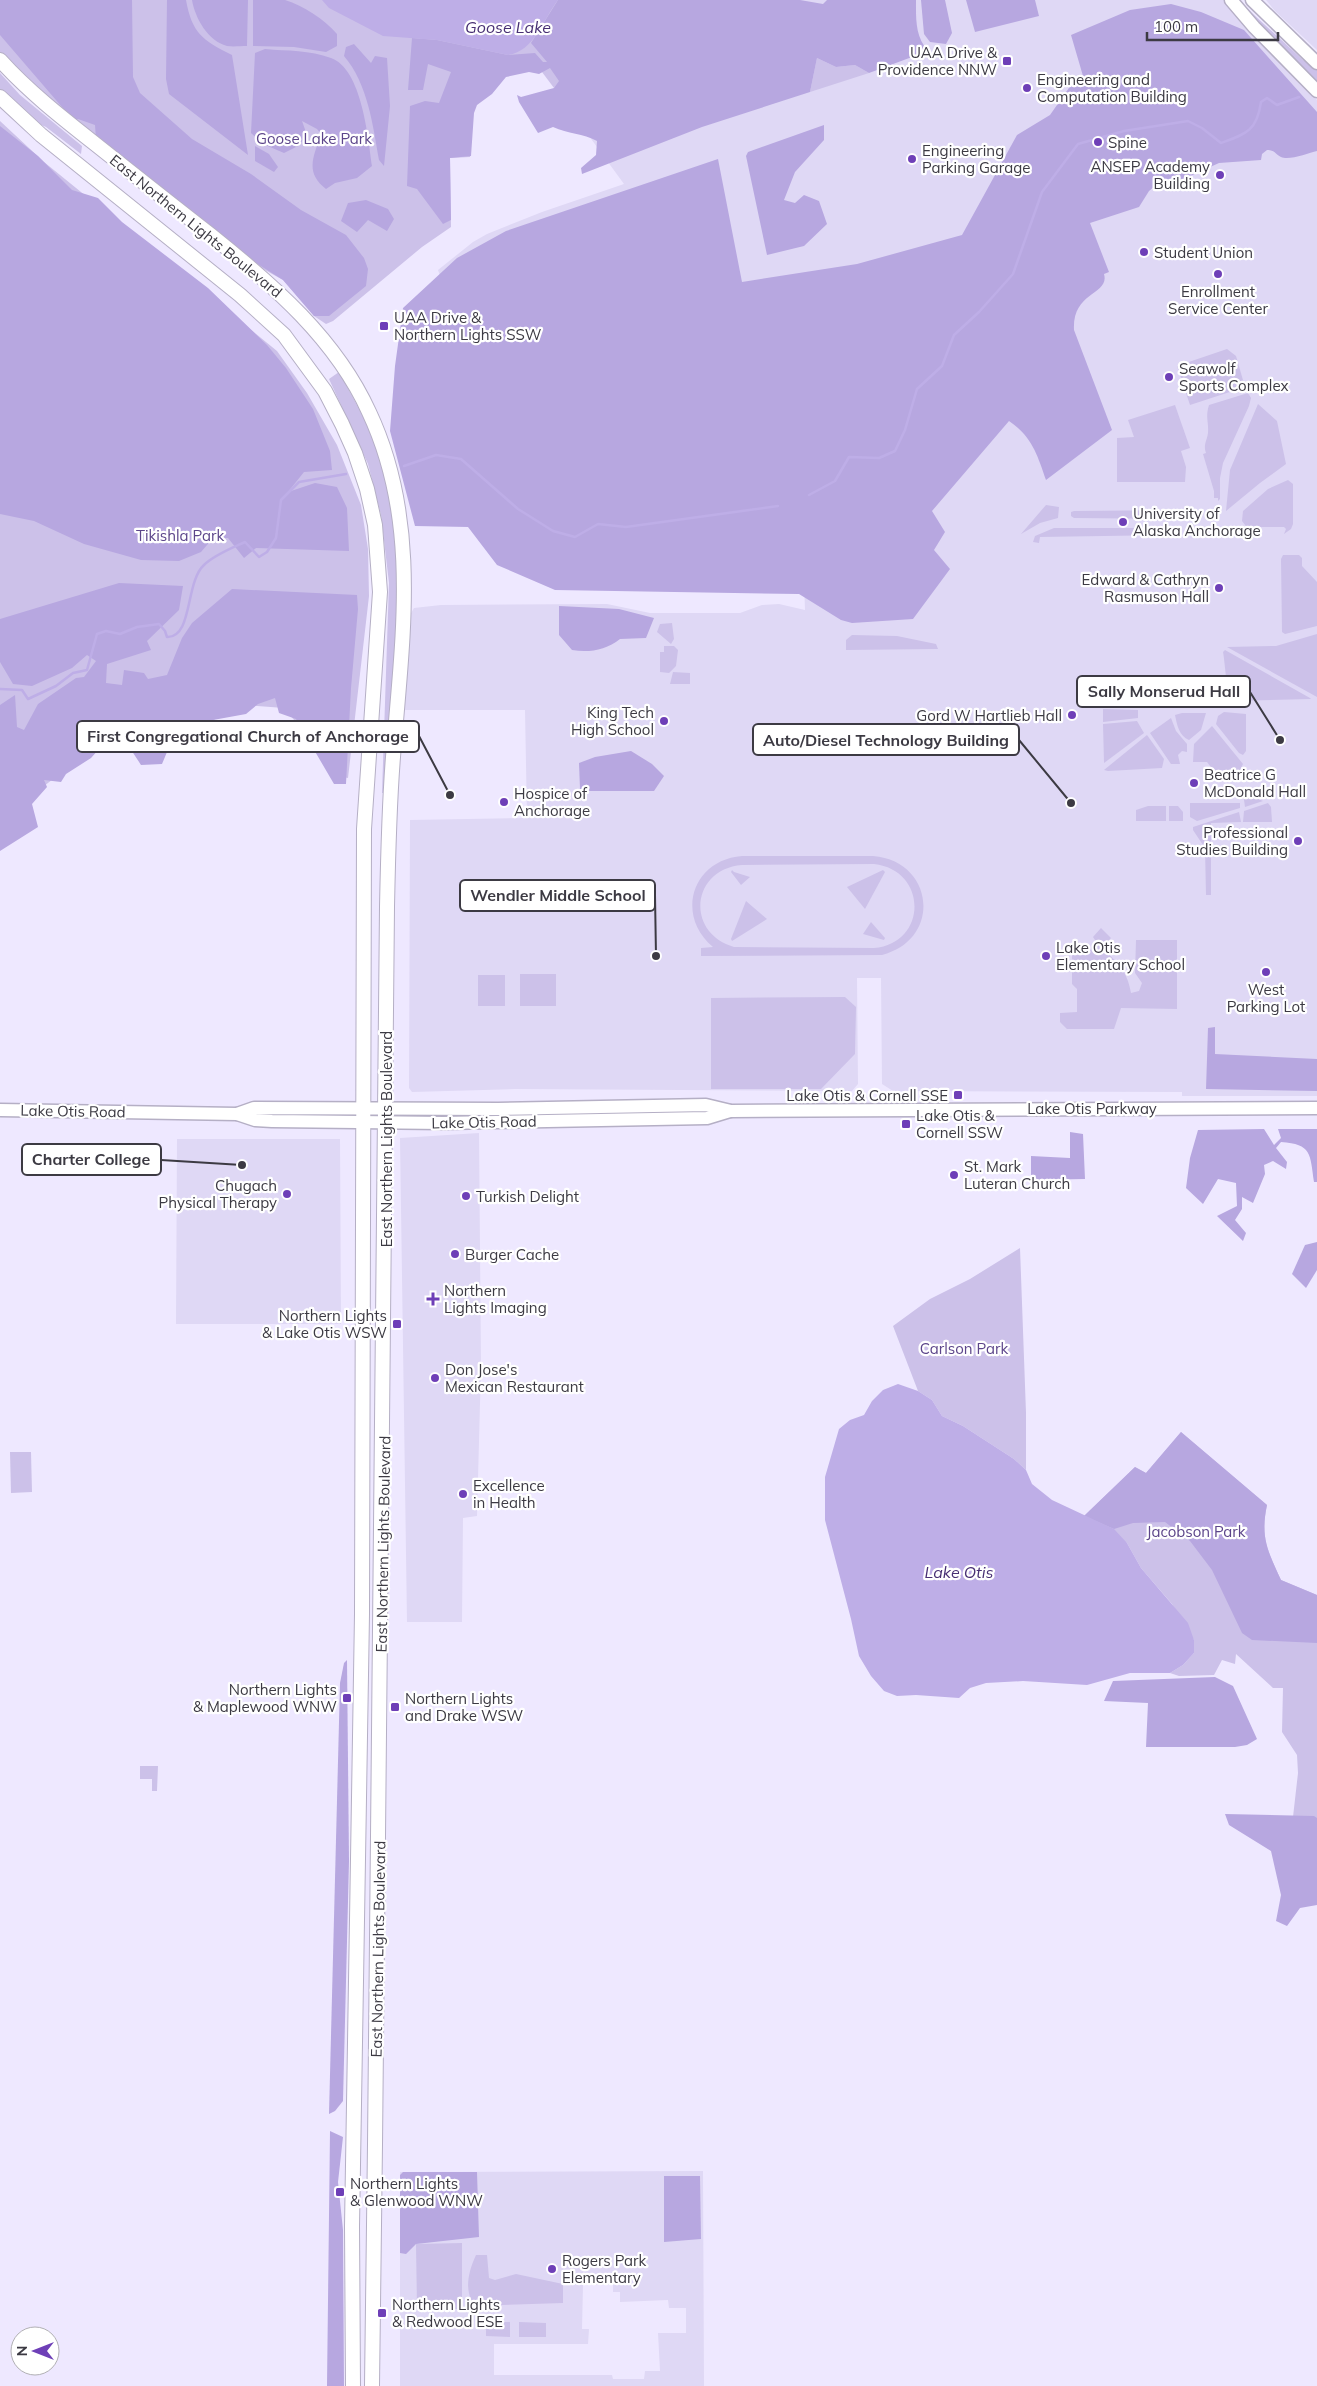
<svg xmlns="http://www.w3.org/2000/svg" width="1317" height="2386" font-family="Mulish,sans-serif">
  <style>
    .built { fill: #dfd8f5; fill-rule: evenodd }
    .green { fill: #ccc1e9; fill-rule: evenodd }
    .forest { fill: #b7a7e0 }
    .water { fill: #beaee7 }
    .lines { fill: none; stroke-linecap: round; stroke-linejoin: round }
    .stream { stroke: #beaee7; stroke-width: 2.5 }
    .secondary-casing { stroke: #b5afc5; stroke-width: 15 }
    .primary-casing { stroke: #b5afc5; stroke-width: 16 }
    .secondary { stroke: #fff; stroke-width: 12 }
    .primary { stroke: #fff; stroke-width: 14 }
    .poi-dot { fill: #6e3fb7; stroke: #fff; stroke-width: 2 }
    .labels { text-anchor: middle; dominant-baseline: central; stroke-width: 4.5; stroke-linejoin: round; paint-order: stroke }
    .poi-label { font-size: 15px; fill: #3c3a43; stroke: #fff; text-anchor: start }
    .park-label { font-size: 15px; fill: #5c458a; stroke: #fff }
    .street-label { font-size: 15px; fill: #3c3a43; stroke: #fff }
    .water-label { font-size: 16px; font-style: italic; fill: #472f73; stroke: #fff }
    .leader { fill: none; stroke: #3c3a43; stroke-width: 2 }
    .callout-dot { fill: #3c3a43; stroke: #fff; stroke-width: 2 }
    .callout { fill: #fff; stroke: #3c3a43; stroke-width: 2 }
    .callout-label { font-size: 16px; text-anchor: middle; font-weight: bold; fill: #3c3a43 }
  </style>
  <rect width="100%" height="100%" fill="#eee8ff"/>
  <g class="built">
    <path d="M781 0H1226L1317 100V1096H1182V1092L893 1091 882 1084 881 978H857L858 1084 852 1091 515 1089 412 1092 409 1088 410 820 527 818 525 710H404L410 615 414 608 441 605 607 604 650 613H740L762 605 779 604 805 610 804 580 455 319 438 270 473 242 487 234 542 212 624 184 554 88Z"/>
    <path d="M1266 0H1317V50L1275 11Z"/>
    <path d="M479 1133 481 1366 477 1516 463 1518 462 1622H407L400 1138Z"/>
    <path d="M177 1139H340L341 1324H176Z"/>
    <path d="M703 2171 704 2386H400V2172ZM583 2285H613V2292H620V2302L668 2300 669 2308H686V2333H658L660 2371H645L644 2379H613L612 2375H494V2344H588L589 2329H582Z"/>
  </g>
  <g class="green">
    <path d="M0 0H781L554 88 530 56 469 73 470 157 450 158 451 227 422 247 333 321 326 324 314 316 283 280 247 260 48 101 0 55Z"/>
    <path d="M1238 0 1303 60 1317 69V81L1261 27Z"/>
    <path d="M817 58 836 67 855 65 869 73 810 92Z"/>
    <path d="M0 73 20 95 82 146 81 154 46 127 32 121 0 90Z"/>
    <path d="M0 121 44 162 277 351 307 393 337 445 361 505 368 549 369 596 348 778 342 777 284 708 242 705 204 725 180 745 92 749 0 820Z"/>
    <path d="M1227 349 1236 356 1245 387 1190 405 1177 366Z"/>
    <path d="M339 372 364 418 382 459 401 553 388 793H382L389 583 381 515 368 464 329 379Z"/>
    <path d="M1248 393 1251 398 1249 406 1223 463 1220 478V499L1218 501V498H1214V491L1203 454 1206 453C1203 444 1207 441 1208 433 1209 422 1205 417 1209 405Z"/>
    <path d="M1258 404 1277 421 1286 464 1260 483 1226 511 1230 470Z"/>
    <path d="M1175 405 1190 448 1181 451 1186 467 1185 482H1117V438L1134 437 1128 420Z"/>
    <path d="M1288 480 1293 484V524L1291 529 1284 534 1286 529 1284 527H1260L1256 534H1252L1242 521 1243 511 1268 489Z"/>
    <path d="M1046 505 1059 507 1058 518 1040 523 1021 534Z"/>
    <path d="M1183 510 1186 512V518L1182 519 1074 518 1071 516V512L1074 511Z"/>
    <path d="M1054 528H1166L1167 535 1040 537 1039 543 1033 542 1035 536Z"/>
    <path d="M1283 555H1299L1302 558V566L1317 582V626L1285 634 1282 632 1281 559Z"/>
    <path d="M672 623 674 639 671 644 657 632 660 624Z"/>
    <path d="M1317 634V697L1227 647 1276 646Z"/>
    <path d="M852 635 897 636 936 644 938 649 846 650V640Z"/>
    <path d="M664 646H674L678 650 676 666 669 673 660 672V652H664Z"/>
    <path d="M1225 650 1310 698 1311 699 1231 701C1227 697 1225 662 1223 652Z"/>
    <path d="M673 672 690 673V684H670Z"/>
    <path d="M1103 709 1138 710V718L1103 722Z"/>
    <path d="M1224 712 1246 714V751L1243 755 1239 753 1216 724 1218 716Z"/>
    <path d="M1182 713H1206L1201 730 1189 740C1179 736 1177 725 1175 715Z"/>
    <path d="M1171 718 1176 731 1187 744V752L1182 751 1178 755 1180 764H1171L1150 733Z"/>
    <path d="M1137 721 1144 733 1104 763 1103 724Z"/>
    <path d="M1212 726 1243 764 1240 770H1213L1207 762H1193L1194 744Z"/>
    <path d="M1147 735 1164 759 1162 768 1108 771 1104 770Z"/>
    <path d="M1243 793 1263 801 1245 807Z"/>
    <path d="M1190 803H1240V808L1197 821 1190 817Z"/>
    <path d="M1268 803 1271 807 1272 822H1243L1244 811Z"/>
    <path d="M1148 806H1166V821H1136V810Z"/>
    <path d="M1169 806H1178L1183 812V821H1169Z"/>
    <path d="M1239 812 1241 822 1211 823V895H1206L1205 848 1193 830V827Z"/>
    <path d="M742 856H873C935 861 942 940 882 955L701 956V948L713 947C675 915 692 860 742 856ZM874 864C928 870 928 943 874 948L734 947C685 933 691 869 742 865Z"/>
    <path d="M732 870 734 872 750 877 741 885 731 872Z"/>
    <path d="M883 870 885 872 865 909 847 887Z"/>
    <path d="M746 901 767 919 732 941 731 939Z"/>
    <path d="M871 922 885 938 884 940 863 934Z"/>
    <path d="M1101 928 1111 938 1102 948C1118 963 1127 970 1131 993L1139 991 1142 983 1135 973 1136 940H1177V1009L1121 1008 1114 1029H1067L1060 1022V1013L1077 1012V989L1072 984V951L1090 948 1097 943 1093 937Z"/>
    <rect x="520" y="974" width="36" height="32"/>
    <rect x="478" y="975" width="27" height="31"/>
    <path d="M845 997 856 1007 855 1054 821 1089H711V998Z"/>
    <path d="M1020 1248 1026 1413V1470L1014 1459 963 1426 942 1416 932 1400 918 1391 893 1326 930 1299 970 1279Z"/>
    <path d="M1181 1432 1267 1505C1260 1538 1268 1551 1281 1580L1317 1595V1886L1298 1817H1293L1298 1773 1297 1755 1282 1732 1283 1688H1273L1236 1654 1235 1664 1222 1660 1214 1675 1179 1676 1170 1673 1183 1665 1194 1653V1640L1172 1604 1141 1568 1127 1543 1084 1516 1135 1467 1146 1473Z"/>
    <path d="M10 1452H31L32 1492 11 1493Z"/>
    <path d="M140 1766H158L157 1791H152V1779H140Z"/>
    <path d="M462 2243V2309H417L416 2244Z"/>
    <path d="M476 2255H487L489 2278 495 2280 516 2274 563 2284V2303L502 2305 479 2312C463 2294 467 2275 476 2255Z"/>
    <path d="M486 2322H510V2337L486 2336Z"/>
    <path d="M519 2322 546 2323V2337H519Z"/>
  </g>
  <g class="forest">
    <path d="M0 0H132L133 77 140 93 192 139 251 174 301 210 346 235 364 258 368 269 366 286 329 316H314L283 280 248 258 96 139 95 125 78 119 74 121 0 35Z"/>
    <path d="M167 0H186C192 33 202 40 232 55L248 155 169 94 166 79Z"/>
    <path d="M192 0H248L247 46C241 46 233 47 227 46 208 41 195 18 192 0Z"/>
    <path d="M253 0C262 0 276 0 285 0 304 6 324 19 337 34V46L326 52 294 47 253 46Z"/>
    <path d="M558 0H800L823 4 827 0H916C916 19 915 36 928 51L869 73 855 65 836 67 817 58 810 92 702 127 582 174 581 168 596 155 597 141C583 133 568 134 553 127L538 133 519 102 517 95 521 97 554 88 559 81 550 68 539 74 529 72 506 77 492 94 477 105 474 113 471 156 450 158 451 220 443 224 417 189 407 186 410 106 425 101 439 103 451 72 428 64 423 90H408L412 38 437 40 508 55 535 53 543 62H547L531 43Z"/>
    <path d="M921 0H945L952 33 946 44 930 42 924 34Z"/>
    <path d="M966 0H1035L1039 16 975 32Z"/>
    <path d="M1171 4 1201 12 1244 30 1317 112V151C1308 153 1289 161 1281 157 1275 154 1275 150 1267 150L1262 154 1261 160 1219 163 1188 177 1187 182 1163 179 1149 191 1139 207 1090 223 1109 272 1104 274C1110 295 1072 291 1074 330L1112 430 1046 480C1037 454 1032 437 1009 421L932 511 945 532 934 550 950 569 913 619 852 623 841 620 799 594 555 590 497 565 468 527 415 526 390 431 395 366 403 308 457 258 506 231 718 159 742 282 857 264 962 235 1017 135 1050 115 1071 85 1083 76 1071 35 1130 10Z"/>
    <path d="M354 44 371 63 375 56 387 58 390 106 384 166 379 160C373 126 368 84 344 56L346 47Z"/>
    <path d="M265 49C287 51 310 50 331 58 362 69 368 138 372 166L357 178 335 183 326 189C304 172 314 156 321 134L317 129 302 121 307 135 298 146 284 153 263 144 251 133 255 53Z"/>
    <path d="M824 125V140L795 172 784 200 795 203 804 195 819 201 827 224 804 246 767 255 746 156 748 152Z"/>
    <path d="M0 126 38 156 72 190 98 198 122 222 208 288 267 345 286 368 313 409 330 451 332 470 304 472 288 492 315 483 337 487 347 508 349 551 256 548 244 558 228 538H213L201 552 179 561 141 560 84 544 34 521 0 514Z"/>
    <path d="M255 146 269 154 278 167 274 172 255 161Z"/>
    <path d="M366 200 388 209 394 219 387 231 368 220 357 232 341 221 348 203Z"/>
    <path d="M119 583 183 586 179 610 147 641 151 650 107 664 106 683 122 685 124 670 144 673 148 679 167 675 182 638 192 623 232 589 357 595 358 609 351 688 346 784H334L296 719 279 713 275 698 258 704 246 714 213 720 196 748 186 746 180 735 172 740 162 764 141 765 124 739 107 740 91 758 66 774 61 782 44 780 47 787 32 804 38 827 0 851V705L15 695 17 727 24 730 38 704 76 678 84 677 96 661 87 655 72 668 32 686 13 684 0 662V619Z"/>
    <path d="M559 606 619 609 654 618 646 638 620 639C606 650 589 653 572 650L559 635Z"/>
    <path d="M631 751 652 764 664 776 654 791H586L580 789 579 763 595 757Z"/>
    <path d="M1215 1027V1054L1317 1059V1091L1206 1089 1208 1028Z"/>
    <path d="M1264 1129 1274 1145 1281 1138 1278 1129H1317V1182H1314C1310 1154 1312 1144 1281 1142L1276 1148 1287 1162 1286 1169 1273 1161 1264 1165 1265 1174 1253 1203 1242 1197V1209L1235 1220 1246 1233 1243 1241 1217 1216 1237 1206 1236 1183 1218 1179 1203 1204 1186 1188 1190 1158 1198 1130Z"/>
    <path d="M1070 1132 1083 1134 1085 1179 1031 1180V1156L1070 1158Z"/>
    <path d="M1317 1242V1270L1306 1288 1292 1274 1305 1245Z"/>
    <path d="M1181 1432 1267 1505C1260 1538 1268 1551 1281 1580L1317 1595V1643L1252 1640 1242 1633 1212 1570 1190 1541 1165 1522 1133 1523 1114 1529 1084 1516 1135 1467 1146 1473Z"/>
    <path d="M347 1660 349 1861 343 2101 335 2111 329 2114 340 1683 344 1663Z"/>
    <path d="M1215 1677 1233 1686 1257 1739 1247 1745 1235 1747H1146L1148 1703 1104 1701 1113 1681Z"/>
    <path d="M1225 1814 1314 1816 1317 1818V1905L1300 1908 1287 1926 1276 1921 1281 1895 1271 1851 1229 1825Z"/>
    <path d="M330 2131 343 2137 338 2182 343 2230 344 2386H327Z"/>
    <path d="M403 2172H477L479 2237 416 2244 406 2254 400 2253V2175Z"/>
    <path d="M664 2176H700L701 2239 664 2242Z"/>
  </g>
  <g class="water">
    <path d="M322 0H558C543 19 535 51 508 55L437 40 383 36 329 8Z"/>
    <path d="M898 1384 918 1391 932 1400 942 1416 963 1426 1014 1459 1026 1470 1032 1484 1052 1500 1114 1529 1127 1543 1141 1568 1188 1623 1194 1640V1653L1183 1665 1170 1673H1130L1087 1685 1023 1681 986 1683 970 1688 959 1698 916 1695 897 1696 884 1691 871 1676 859 1656 851 1619 825 1520V1477L839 1429 850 1420 864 1415 872 1401 883 1390Z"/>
  </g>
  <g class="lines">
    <g class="stream">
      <path d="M404 466 436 455 461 459 518 509 553 531 575 537 598 524 626 527 778 506"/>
      <path d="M809 495 835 481 849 457 879 458 895 451 905 430 917 389 942 366 954 335 979 312 1013 274 1042 192 1078 144 1124 131 1188 121 1202 128 1221 143C1246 134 1257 131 1261 102L1267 98 1277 105 1299 97"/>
      <path d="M0 689 22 690 28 699 56 686 73 673 87 670 97 634 106 631 120 634 137 627 159 624 165 631 167 637C193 638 185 582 204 565 214 555 232 548 245 542L259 557 267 552 276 538 281 500 299 482 346 474"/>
    </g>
    <g class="secondary-casing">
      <g id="secondary">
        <path d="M1231 0 1254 27 1317 91"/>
        <path d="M1252 0 1317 63"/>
        <path d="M0 1110 237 1114 255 1120 272 1121 443 1123 707 1118 730 1111"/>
        <path d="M237 1114 254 1108 498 1109 706 1105 731 1111 1317 1108"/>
      </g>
    </g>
    <g class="primary-casing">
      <g id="primary">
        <path d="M0 60C28 91 61 117 94 143 133 174 172 205 212 236 273 285 336 339 369 412 421 522 402 640 393 757 389 807 388 857 387 907 385 1400 378 1893 372 2386"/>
        <path d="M0 97 41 135 240 295 284 335 325 391 342 424 355 453 367 489 375 525 380 592 364 829 362 1614 352 2226 353 2386"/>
      </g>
    </g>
    <use href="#secondary" class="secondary"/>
    <use href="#primary" class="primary"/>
  </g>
  <g class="poi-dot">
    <rect x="1002" y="56" width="10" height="10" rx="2.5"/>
    <circle cx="1027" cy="88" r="5"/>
    <circle cx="1098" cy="142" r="5"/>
    <circle cx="912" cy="159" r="5"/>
    <circle cx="1220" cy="175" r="5"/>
    <circle cx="1144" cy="252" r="5"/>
    <circle cx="1218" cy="274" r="5"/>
    <rect x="379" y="321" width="10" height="10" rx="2.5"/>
    <circle cx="1169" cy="377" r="5"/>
    <circle cx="1123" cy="522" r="5"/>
    <circle cx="1219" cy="588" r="5"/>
    <circle cx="1072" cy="715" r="5"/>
    <circle cx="664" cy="721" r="5"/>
    <circle cx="1194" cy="783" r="5"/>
    <circle cx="504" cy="802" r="5"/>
    <circle cx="1298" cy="841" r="5"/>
    <circle cx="1046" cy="956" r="5"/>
    <circle cx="1266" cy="972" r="5"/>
    <rect x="953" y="1090" width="10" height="10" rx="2.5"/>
    <rect x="901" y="1119" width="10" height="10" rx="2.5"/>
    <circle cx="954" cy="1175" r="5"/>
    <circle cx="287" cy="1194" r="5"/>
    <circle cx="466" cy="1196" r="5"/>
    <circle cx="455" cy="1254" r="5"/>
    <path d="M430.5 1291.5h5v5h5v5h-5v5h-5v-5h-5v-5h5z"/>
    <rect x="392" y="1319" width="10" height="10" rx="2.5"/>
    <circle cx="435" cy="1378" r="5"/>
    <circle cx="463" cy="1494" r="5"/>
    <rect x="342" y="1693" width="10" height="10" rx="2.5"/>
    <rect x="390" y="1702" width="10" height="10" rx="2.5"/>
    <rect x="335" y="2187" width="10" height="10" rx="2.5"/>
    <circle cx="552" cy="2269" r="5"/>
    <rect x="377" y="2308" width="10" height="10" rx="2.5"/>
  </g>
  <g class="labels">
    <g class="poi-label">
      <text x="997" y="52" text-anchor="end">UAA Drive &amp;<tspan x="997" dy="17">Providence NNW</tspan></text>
      <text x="1037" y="79">Engineering and<tspan x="1037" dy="17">Computation Building</tspan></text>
      <text x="1108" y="142">Spine</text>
      <text x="922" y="150">Engineering<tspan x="922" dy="17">Parking Garage</tspan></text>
      <text x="1210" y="166" text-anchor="end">ANSEP Academy<tspan x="1210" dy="17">Building</tspan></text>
      <text x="1154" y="252">Student Union</text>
      <text x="1218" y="291" text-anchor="middle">Enrollment<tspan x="1218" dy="17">Service Center</tspan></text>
      <text x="394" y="317">UAA Drive &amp;<tspan x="394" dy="17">Northern Lights SSW</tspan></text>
      <text x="1179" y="368">Seawolf<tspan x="1179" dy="17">Sports Complex</tspan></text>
      <text x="1133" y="513">University of<tspan x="1133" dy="17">Alaska Anchorage</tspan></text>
      <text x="1209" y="579" text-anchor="end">Edward &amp; Cathryn<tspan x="1209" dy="17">Rasmuson Hall</tspan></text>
      <text x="654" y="712" text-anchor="end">King Tech<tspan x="654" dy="17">High School</tspan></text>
      <text x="1062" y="715" text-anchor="end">Gord W Hartlieb Hall</text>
      <text x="1204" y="774">Beatrice G<tspan x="1204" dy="17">McDonald Hall</tspan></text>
      <text x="514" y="793">Hospice of<tspan x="514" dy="17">Anchorage</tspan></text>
      <text x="1288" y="832" text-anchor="end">Professional<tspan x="1288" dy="17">Studies Building</tspan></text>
      <text x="1056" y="947">Lake Otis<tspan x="1056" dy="17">Elementary School</tspan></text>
      <text x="1266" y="989" text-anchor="middle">West<tspan x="1266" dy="17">Parking Lot</tspan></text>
      <text x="948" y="1095" text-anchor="end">Lake Otis &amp; Cornell SSE</text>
      <text x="916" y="1115">Lake Otis &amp;<tspan x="916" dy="17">Cornell SSW</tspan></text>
      <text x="964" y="1166">St. Mark<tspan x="964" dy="17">Luteran Church</tspan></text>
      <text x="277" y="1185" text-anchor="end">Chugach<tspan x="277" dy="17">Physical Therapy</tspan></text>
      <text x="476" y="1196">Turkish Delight</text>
      <text x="465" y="1254">Burger Cache</text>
      <text x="444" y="1290">Northern<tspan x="444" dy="17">Lights Imaging</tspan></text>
      <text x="387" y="1315" text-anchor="end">Northern Lights<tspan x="387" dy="17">&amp; Lake Otis WSW</tspan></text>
      <text x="445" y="1369">Don Jose's<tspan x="445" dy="17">Mexican Restaurant</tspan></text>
      <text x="473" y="1485">Excellence<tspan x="473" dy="17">in Health</tspan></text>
      <text x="337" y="1689" text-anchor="end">Northern Lights<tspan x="337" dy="17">&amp; Maplewood WNW</tspan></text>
      <text x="405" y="1698">Northern Lights<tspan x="405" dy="17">and Drake WSW</tspan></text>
      <text x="350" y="2183">Northern Lights<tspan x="350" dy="17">&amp; Glenwood WNW</tspan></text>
      <text x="562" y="2260">Rogers Park<tspan x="562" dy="17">Elementary</tspan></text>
      <text x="392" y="2304">Northern Lights<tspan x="392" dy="17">&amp; Redwood ESE</tspan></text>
    </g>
    <g class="park-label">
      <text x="314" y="138">Goose Lake Park</text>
      <text x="180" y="535">Tikishla Park</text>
      <text x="964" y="1348">Carlson Park</text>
      <text x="1196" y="1531">Jacobson Park</text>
    </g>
    <g class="street-label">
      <text transform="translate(196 226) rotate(39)">East Northern Lights Boulevard</text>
      <text x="1092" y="1108">Lake Otis Parkway</text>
      <text transform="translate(73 1111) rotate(1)">Lake Otis Road</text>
      <text transform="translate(484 1122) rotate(-1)">Lake Otis Road</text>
      <text transform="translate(386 1139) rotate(-90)">East Northern Lights Boulevard</text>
      <text transform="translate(383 1544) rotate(-89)">East Northern Lights Boulevard</text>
      <text transform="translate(378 1949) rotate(-89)">East Northern Lights Boulevard</text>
    </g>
    <g class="water-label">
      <text x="508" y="27">Goose Lake</text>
      <text x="959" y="1572">Lake Otis</text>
    </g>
  </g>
  <path class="leader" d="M1280 740L1250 692M450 795L419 736M1071 803L1019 740M656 956L655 895M242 1165L161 1160"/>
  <g class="callout-dot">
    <circle cx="1280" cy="740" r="5"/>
    <circle cx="450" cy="795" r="5"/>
    <circle cx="1071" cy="803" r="5"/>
    <circle cx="656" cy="956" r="5"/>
    <circle cx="242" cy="1165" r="5"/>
  </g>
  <g class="callout">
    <rect x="1077" y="676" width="173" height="31" rx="5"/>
    <rect x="77" y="721" width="342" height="31" rx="5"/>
    <rect x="753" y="724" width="266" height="31" rx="5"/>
    <rect x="460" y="880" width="195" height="31" rx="5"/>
    <rect x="22" y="1144" width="139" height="31" rx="5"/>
  </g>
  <g class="callout-label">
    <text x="1164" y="697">Sally Monserud Hall</text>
    <text x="248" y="742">First Congregational Church of Anchorage</text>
    <text x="886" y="746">Auto/Diesel Technology Building</text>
    <text x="558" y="901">Wendler Middle School</text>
    <text x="91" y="1165">Charter College</text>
  </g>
  <g transform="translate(35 2351) rotate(270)"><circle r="24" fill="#ffffff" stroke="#b1b0b4"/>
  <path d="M0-4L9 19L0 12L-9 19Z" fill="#6e3fb7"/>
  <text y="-8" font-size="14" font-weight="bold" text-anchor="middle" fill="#3c3a43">N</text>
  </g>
  <path d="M1147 32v8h131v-8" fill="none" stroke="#3c3a43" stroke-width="2.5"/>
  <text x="1154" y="32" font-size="15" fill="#3c3a43" stroke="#ffffff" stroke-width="4" paint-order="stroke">100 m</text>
</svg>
